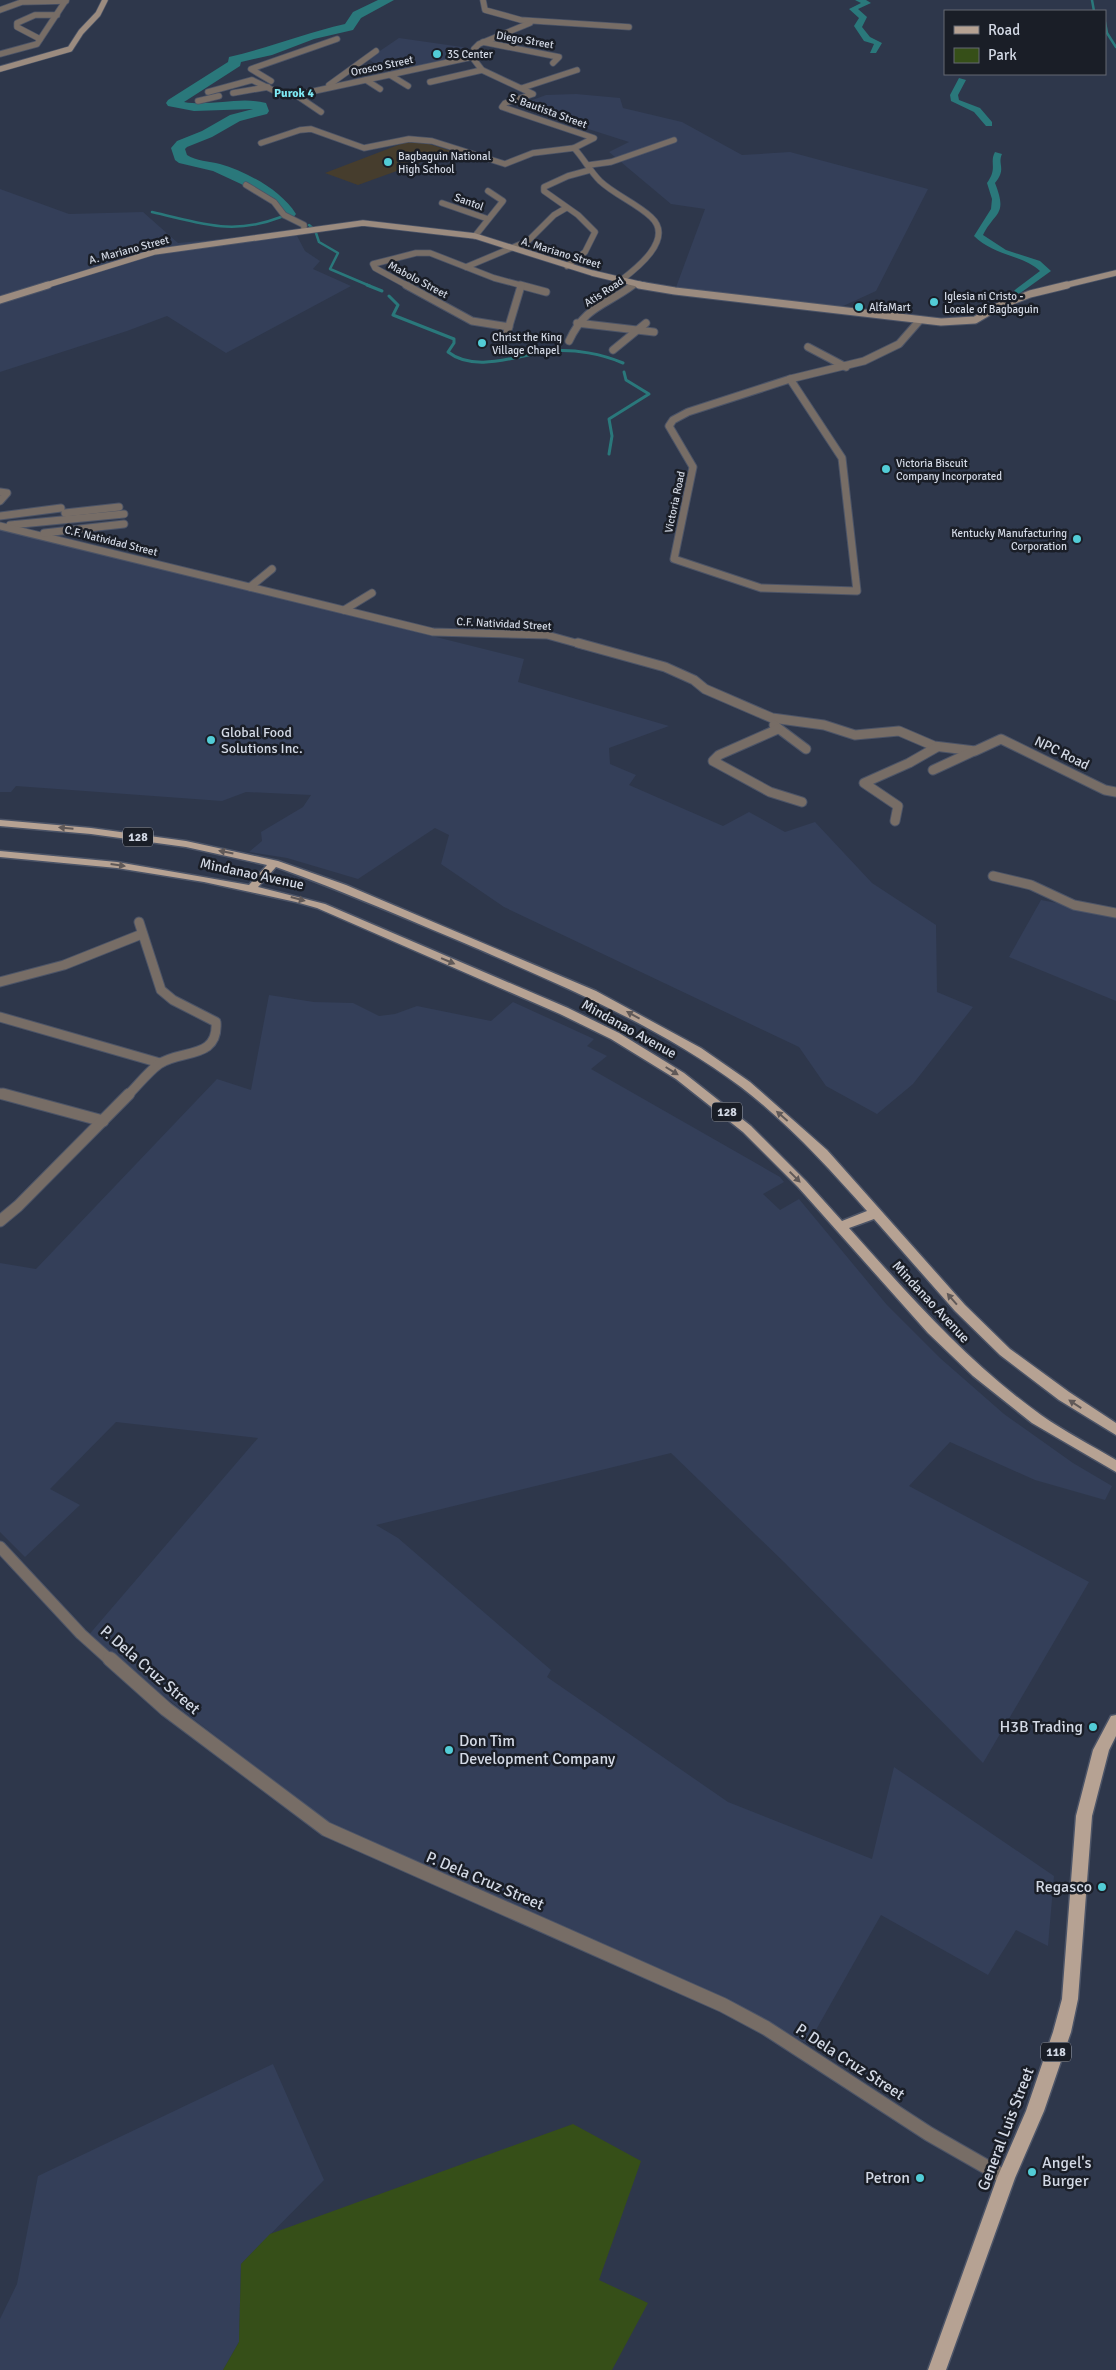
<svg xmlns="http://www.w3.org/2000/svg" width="1116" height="2370" font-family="Signika,sans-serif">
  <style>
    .built { fill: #343f59 }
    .education { fill: #463d2d }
    .green { fill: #364f18 }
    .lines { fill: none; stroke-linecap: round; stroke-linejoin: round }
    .stream-far1 { stroke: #2a787b; stroke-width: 2.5 }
    .stream { stroke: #2a787b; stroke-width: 3 }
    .canal { fill: #2a787b; fill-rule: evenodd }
    .river { fill: #2a787b; fill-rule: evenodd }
    .street-far4-casing { stroke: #4c5467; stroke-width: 7 }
    .street-far3-casing { stroke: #4c5467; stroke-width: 9 }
    .street-far2-casing { stroke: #4c5467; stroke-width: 11 }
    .street-far1-casing { stroke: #4c5467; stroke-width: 13 }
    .street-casing { stroke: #4c5467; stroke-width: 16 }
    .secondary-far1-casing { stroke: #4c5467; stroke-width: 7 }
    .secondary-casing { stroke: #4c5467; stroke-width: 9 }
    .primary-casing { stroke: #4c5467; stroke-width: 3 }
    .street-far4 { stroke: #776d66; stroke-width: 5.5 }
    .street-far3 { stroke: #776d66; stroke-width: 7 }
    .street-far2 { stroke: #776d66; stroke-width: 9 }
    .street-far1 { stroke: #776d66; stroke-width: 11 }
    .street { stroke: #776d66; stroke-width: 14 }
    .secondary-far1 { stroke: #9b8b7f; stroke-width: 5.5 }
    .secondary { stroke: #9b8b7f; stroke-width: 7 }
    .primary { fill: #b6a293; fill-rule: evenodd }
    .oneway { fill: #605958 }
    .poi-dot { fill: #52ccd6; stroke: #1a1e27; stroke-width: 2 }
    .labels { text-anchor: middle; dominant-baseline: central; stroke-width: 5; stroke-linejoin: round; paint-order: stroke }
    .far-street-label { font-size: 11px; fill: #d3d9e5; stroke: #1a1e27 }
    .far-poi-label { font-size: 11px; fill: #d3d9e5; stroke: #1a1e27; text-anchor: start }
    .far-neighbourhood-label { font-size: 12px; font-weight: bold; fill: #7de8f2; stroke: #1a1e27 }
    .shield { fill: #1a1e27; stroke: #9ca1ac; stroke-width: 1 }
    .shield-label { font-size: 12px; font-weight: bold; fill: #d3d9e5 }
    .poi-label { font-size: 14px; fill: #d3d9e5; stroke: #1a1e27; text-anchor: start }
    .street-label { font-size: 14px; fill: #d3d9e5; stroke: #1a1e27 }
    .near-street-label { font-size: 16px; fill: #d3d9e5; stroke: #1a1e27 }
    .near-poi-label { font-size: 16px; fill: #d3d9e5; stroke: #1a1e27; text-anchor: end }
  </style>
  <rect width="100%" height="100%" fill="#2e374b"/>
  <g class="built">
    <path d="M399 38 469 48V56L390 73 368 59Z"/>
    <path d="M576 94 620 98 623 108 682 122 742 155 790 152 928 189 876 291 841 307 675 290 705 209 671 204 609 152 629 142 516 106 546 95Z"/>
    <path d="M0 189 69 214 143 212 178 243 295 232 305 251 320 261 313 269 351 286 226 353 167 316 127 331 0 372Z"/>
    <path d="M0 528 524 659 518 682 669 726 609 748 610 764 636 775 629 785 723 826 749 812 785 832 815 822 872 883 936 925 937 992 973 1007 913 1084 877 1114 826 1086 799 1047 504 907 441 864 449 835 435 828 358 879 287 858 249 852 262 841 261 832 303 807 311 795 246 792 222 801 16 786 11 792H0Z"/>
    <path d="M1041 900 1116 914V1001L1009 957Z"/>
    <path d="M269 995 314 1002 353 1003 379 1016 395 1014 417 1006 491 1021 513 1002 594 1039 587 1046 607 1056 591 1069 780 1177 784 1182 763 1194 780 1210 799 1199 887 1305 940 1358 1004 1414 1073 1463 1112 1486 1105 1500 1035 1480 950 1442 909 1486 1089 1582 983 1763 784 1562 671 1453 376 1525 398 1538 551 1670 547 1677 728 1802 872 1859 894 1767 1054 1876 1048 1946 1016 1930 988 1975 881 1915 808 2044 334 1827 87 1637 258 1438 116 1422 50 1489 80 1505 25 1557 0 1532V1263L36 1269 217 1079 251 1090Z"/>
    <path d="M273 2064 324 2180 241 2264 239 2342 223 2370H0V2319L17 2284 38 2176Z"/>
  </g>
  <path class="education" d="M419 141 452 151 358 185 325 173 406 142Z"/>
  <path class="green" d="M573 2124 641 2161 599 2280 648 2303 612 2370H223L239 2342 241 2264 270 2234Z"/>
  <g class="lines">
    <g class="stream-far1">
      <path d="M1092 0 1094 11"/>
      <path d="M1105 22 1107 33 1116 47"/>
      <path d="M152 212C201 223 232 236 281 217"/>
      <path d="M309 225 315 230 319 242 338 253 330 269 370 286"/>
    </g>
    <g class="stream">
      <path d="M367 285 382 291"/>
      <path d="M389 296 398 305 393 315 454 339V343L448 352C476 374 520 354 552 351 575 349 602 354 623 363"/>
      <path d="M609 454 612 436 609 419 649 394 626 380 624 372"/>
    </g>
    <g class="canal">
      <path d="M855 0H866L871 3 858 9 867 17 862 27 870 37 882 43 876 53H870L874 44 864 41 854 26 859 18 849 9 861 3Z"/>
      <path d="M959 78 966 80 958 95 959 100 980 108 992 122V126H986L974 112 951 101 950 95Z"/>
      <path d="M995 152 1002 154C997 165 1007 168 995 183 1008 216 995 211 983 235L1006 250 1040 261 1051 271 1019 294 1014 291 1016 289 1040 271C1023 255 994 256 974 236L991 209 992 199 987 183C998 168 989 163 995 152Z"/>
    </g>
    <path class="river" d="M378 0H394L361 18 353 30 314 39 272 55 241 62 240 66 184 102C211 107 239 96 266 103L269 111 267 114 240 121 212 137 187 147 185 149 187 155C196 161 209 161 220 164 247 172 281 190 296 214 293 219 288 220 282 218L279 210 273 204 241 184 213 171 179 163 175 160 171 148 177 141 202 131 230 115 253 109 194 111 168 106 166 103 168 100 228 62 229 57C268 48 305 33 345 24L353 12Z"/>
    <g class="street-far4-casing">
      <g id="street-far4">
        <path d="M483 0 485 10 521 20 629 27"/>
        <path d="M0 10 22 2 66 1"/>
        <path d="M530 23 479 44 474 49 472 57 482 70 533 94 505 103 502 107 594 138 574 148"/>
        <path d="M40 39 17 27V23L35 15H57"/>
        <path d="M483 42 559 57 553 63"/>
        <path d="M0 54 37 44 66 0"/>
        <path d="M390 75 408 86"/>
        <path d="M366 80 380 89"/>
        <path d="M271 81 251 69 337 39"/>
        <path d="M430 82 482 70"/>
        <path d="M329 85 376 51"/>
        <path d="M522 88 577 70"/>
        <path d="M208 92 252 80 283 95H296L472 57"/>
        <path d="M233 93 268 87"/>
        <path d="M296 95 321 112"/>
        <path d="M198 101 219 96"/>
        <path d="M261 143 300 130 311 129 364 148 409 139 432 141 505 164 533 153 574 148C584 159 590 171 600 181 615 195 636 203 651 217 675 239 636 269 620 281"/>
        <path d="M589 165 611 162 674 140"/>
        <path d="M246 185 274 202 284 215 304 225V230"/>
        <path d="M442 203 488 219"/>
        <path d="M475 236 503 201 488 191"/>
        <path d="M567 266 585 252 595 232 578 215 544 191V187L568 176 590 170"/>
        <path d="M466 267 528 241 554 215 566 208"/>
        <path d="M408 286 375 268 373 264 416 253H430L494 278 524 286"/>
        <path d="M631 286 634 284"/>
      </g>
    </g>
    <g class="street-far3-casing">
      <g id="street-far3">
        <path d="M406 285 472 321 509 327"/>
        <path d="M520 285 546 292"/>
        <path d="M577 323 654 332"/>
        <path d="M569 341C585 306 605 306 633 285"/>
        <path d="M808 347 846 367"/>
        <path d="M502 349 521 286"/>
        <path d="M613 350 646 323"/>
        <path d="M790 379 842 458 857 591 761 588 674 559 693 467 669 426 673 420 688 412Z"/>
        <path d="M790 379 864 361 899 344 920 320"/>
        <path d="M0 492 7 493 0 501"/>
        <path d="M65 513 119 507"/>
        <path d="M0 516 61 508"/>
        <path d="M10 525 124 514"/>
        <path d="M0 526 433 632 547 635 583 645"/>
        <path d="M44 533 124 524"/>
        <path d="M250 587 272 569"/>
        <path d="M344 610 372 593"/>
      </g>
    </g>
    <g class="street-far2-casing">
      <g id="street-far2">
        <path d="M578 643 665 667 694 680 705 689 772 718 824 725 855 735 899 731 934 746 975 751 1001 739 1105 790 1116 792"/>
        <path d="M774 725 806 749"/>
        <path d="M778 729 719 755 713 761 770 792 802 802"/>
        <path d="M933 770 974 751"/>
        <path d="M895 821 898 806 864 783 909 763 937 747"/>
        <path d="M993 876 1031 885 1074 905 1116 913"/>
        <path d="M0 982 64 965 142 934"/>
        <path d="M0 1017 160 1063"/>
        <path d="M0 1093 7 1095"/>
        <path d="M128 1095C138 1085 148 1072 159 1064 180 1049 219 1060 216 1022L173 1000 161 990 139 922"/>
      </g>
    </g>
    <g class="street-far1-casing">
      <g id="street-far1">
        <path d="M3 1094 103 1121"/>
        <path d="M0 1221 18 1206 129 1094"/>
        <path d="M0 1547 81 1634 111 1661"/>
      </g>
    </g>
    <g class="street-casing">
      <path id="street" d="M110 1659 166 1709 326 1829 723 2005 766 2028 929 2134 1006 2178"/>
    </g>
    <g class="secondary-far1-casing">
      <g id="secondary-far1">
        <path d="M0 69 70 49 81 32 98 14 105 0"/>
        <path d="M44 286 154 252 363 223 475 236 592 273 647 286"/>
        <path d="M1062 286 1116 273"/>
      </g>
    </g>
    <g class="secondary-casing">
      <g id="secondary">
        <path d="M639 285 675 291 941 322 975 320 999 306 1030 294 1067 285"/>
        <path d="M0 300 48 285"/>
      </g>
    </g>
    <g class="primary-casing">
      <g id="primary">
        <path d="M0 820 91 828 186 841 278 861 346 885 596 991 701 1048 750 1082 827 1150 965 1305 1010 1349 1069 1392 1116 1423V1435L1059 1400 1000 1355 955 1311 874 1219 849 1228C909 1295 967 1362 1041 1415 1065 1432 1091 1445 1116 1460V1472L1032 1423 973 1376 928 1333 798 1187 743 1132 676 1079 611 1039 560 1014 317 908 296 902 204 882 117 868 0 857V851L117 862 249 885 267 865 186 847 91 834 0 826ZM276 867C346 892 414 922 483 951 572 990 662 1028 741 1087 788 1123 828 1167 867 1211L842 1221 806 1181 751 1126 684 1073 619 1033 568 1008 325 904 258 887Z"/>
        <path d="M1116 1715V1736L1109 1750 1092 1816 1078 1999 1071 2032 1044 2111 1015 2178 946 2370H928L997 2178 1026 2111 1053 2032 1062 1999 1076 1816 1093 1750 1111 1716Z"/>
      </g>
    </g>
    <use href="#street-far4" class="street-far4"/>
    <use href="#street-far3" class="street-far3"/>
    <use href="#street-far2" class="street-far2"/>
    <use href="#street-far1" class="street-far1"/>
    <use href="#street" class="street"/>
    <use href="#secondary-far1" class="secondary-far1"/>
    <use href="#secondary" class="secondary"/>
    <use href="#primary" class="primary"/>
  </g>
  <defs><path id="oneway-solid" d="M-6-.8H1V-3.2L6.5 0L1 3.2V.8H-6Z" transform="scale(1.25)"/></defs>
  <g class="oneway">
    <use href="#oneway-solid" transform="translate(66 828) rotate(-175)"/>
    <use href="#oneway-solid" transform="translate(226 852) rotate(-169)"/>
    <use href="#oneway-solid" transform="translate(118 865) rotate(8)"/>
    <use href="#oneway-solid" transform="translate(298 899) rotate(15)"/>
    <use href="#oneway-solid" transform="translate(448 961) rotate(23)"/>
    <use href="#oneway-solid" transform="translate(633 1015) rotate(-151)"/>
    <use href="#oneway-solid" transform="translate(672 1071) rotate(32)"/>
    <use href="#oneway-solid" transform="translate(782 1116) rotate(-139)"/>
    <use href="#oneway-solid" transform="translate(795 1177) rotate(45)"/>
    <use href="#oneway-solid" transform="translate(952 1299) rotate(-131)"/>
    <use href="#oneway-solid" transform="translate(1075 1404) rotate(-147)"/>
  </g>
  <g class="poi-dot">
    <circle cx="437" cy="54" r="5"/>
    <circle cx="388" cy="162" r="5"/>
    <circle cx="934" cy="302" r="5"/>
    <circle cx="859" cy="307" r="5"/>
    <circle cx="482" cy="343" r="5"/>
    <circle cx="886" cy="469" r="5"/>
    <circle cx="1077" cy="539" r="5"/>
    <circle cx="211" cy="740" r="5"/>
    <circle cx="1093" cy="1727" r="5"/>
    <circle cx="449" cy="1750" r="5"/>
    <circle cx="1102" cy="1887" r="5"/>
    <circle cx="1032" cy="2172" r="5"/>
    <circle cx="920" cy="2178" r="5"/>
  </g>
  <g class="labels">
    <g class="far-street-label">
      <text transform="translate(525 40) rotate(10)">Diego Street</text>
      <text transform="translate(382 66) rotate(-12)">Orosco Street</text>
      <text transform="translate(548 111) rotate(20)">S. Bautista Street</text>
      <text transform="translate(469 202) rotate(20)">Santol</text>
      <text transform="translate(129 250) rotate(-15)">A. Mariano Street</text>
      <text transform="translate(561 253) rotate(17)">A. Mariano Street</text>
      <text transform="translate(418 280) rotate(28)">Mabolo Street</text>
      <text transform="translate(604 292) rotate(-33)">Atis Road</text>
      <text transform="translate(675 502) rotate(-78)">Victoria Road</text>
      <text transform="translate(111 541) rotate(14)">C.F. Natividad Street</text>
      <text transform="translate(504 624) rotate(3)">C.F. Natividad Street</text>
    </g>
    <g class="far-poi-label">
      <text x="447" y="54">3S Center</text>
      <text x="398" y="156">Bagbaguin National<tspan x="398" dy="13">High School</tspan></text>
      <text x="944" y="296">Iglesia ni Cristo -<tspan x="944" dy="13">Locale of Bagbaguin</tspan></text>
      <text x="869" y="307">AlfaMart</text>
      <text x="492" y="337">Christ the King<tspan x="492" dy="13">Village Chapel</tspan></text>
      <text x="896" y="463">Victoria Biscuit<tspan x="896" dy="13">Company Incorporated</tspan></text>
      <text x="1067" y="533" text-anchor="end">Kentucky Manufacturing<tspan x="1067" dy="13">Corporation</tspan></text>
    </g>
    <g class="far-neighbourhood-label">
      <text x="294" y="93">Purok 4</text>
    </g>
    <g class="shield">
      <rect x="123" y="827.5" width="30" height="19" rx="4"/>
      <rect x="712" y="1102.5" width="30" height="19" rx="4"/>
      <rect x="1041" y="2042.5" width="30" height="19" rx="4"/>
    </g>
    <g class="shield-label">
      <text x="138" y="837">128</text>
      <text x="727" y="1112">128</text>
      <text x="1056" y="2052">118</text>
    </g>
    <g class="poi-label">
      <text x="221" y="732">Global Food<tspan x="221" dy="16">Solutions Inc.</tspan></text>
    </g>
    <g class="street-label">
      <text transform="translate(1062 753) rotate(26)">NPC Road</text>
      <text transform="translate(252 874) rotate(12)">Mindanao Avenue</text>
      <text transform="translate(629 1029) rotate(29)">Mindanao Avenue</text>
      <text transform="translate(931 1302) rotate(47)">Mindanao Avenue</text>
    </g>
    <g class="near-street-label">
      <text transform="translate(150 1670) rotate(41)">P. Dela Cruz Street</text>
      <text transform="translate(485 1881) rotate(23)">P. Dela Cruz Street</text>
      <text transform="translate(850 2062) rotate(33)">P. Dela Cruz Street</text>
      <text transform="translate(1006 2129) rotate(-69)">General Luis Street</text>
    </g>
    <g class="near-poi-label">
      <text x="1083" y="1727">H3B Trading</text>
      <text x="459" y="1741" text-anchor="start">Don Tim<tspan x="459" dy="18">Development Company</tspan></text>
      <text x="1092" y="1887">Regasco</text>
      <text x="1042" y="2163" text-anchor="start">Angel's<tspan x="1042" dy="18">Burger</tspan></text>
      <text x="910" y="2178">Petron</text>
    </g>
  </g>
  <rect x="944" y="10" width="162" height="65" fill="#1a1e27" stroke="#646973"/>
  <rect x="954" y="26" width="25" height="8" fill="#b6a293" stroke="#646973"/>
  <text x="988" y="35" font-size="15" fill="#d3d9e5">Road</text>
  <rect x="954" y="48" width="25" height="15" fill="#364f18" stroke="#646973"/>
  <text x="988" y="60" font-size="15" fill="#d3d9e5">Park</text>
</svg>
